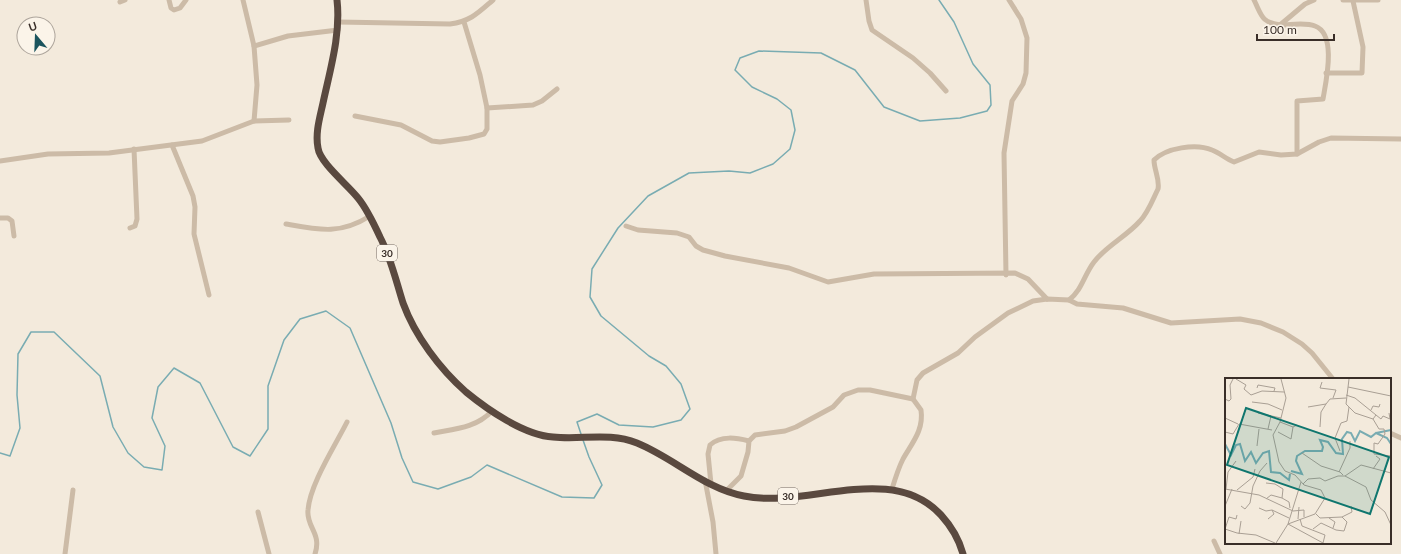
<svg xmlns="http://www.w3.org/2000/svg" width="1401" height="554" font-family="Lato,sans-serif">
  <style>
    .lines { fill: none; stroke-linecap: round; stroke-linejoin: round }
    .stream { stroke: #79acb2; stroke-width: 1.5 }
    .minor { stroke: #ccbba7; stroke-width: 5 }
    .highway { stroke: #5a493f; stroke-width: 7 }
    .labels { text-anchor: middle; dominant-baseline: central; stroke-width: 3.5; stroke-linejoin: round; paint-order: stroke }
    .shield { fill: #fbf4e9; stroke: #736962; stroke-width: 1 }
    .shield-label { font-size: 10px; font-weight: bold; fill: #392e28 }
    .inset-river { fill: none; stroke: #79acb2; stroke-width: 2 }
    .inset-road { fill: none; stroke: #a99f94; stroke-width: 1 }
    .view { fill: #0f766e; fill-opacity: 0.15; stroke: #0f766e; stroke-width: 2 }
    .inset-edge { fill: none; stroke: #392e28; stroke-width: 2 }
  </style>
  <rect width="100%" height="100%" fill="#f3eadc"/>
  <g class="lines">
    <g class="stream">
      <path d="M581 434 577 422 597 414 619 425 653 427 681 420 690 409 681 384 666 366 649 356 601 316 590 297 592 269 618 228 648 196 689 173 729 171 750 173 773 164 790 149 795 130 791 110 777 99 752 87 735 70 740 58 759 51 821 53 855 70 884 107 920 121 960 118 987 111 991 105 990 85 973 64 954 22 939 0"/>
      <path d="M0 453 10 456 20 428 17 395 18 354 31 332H54L100 376 113 427 128 453 144 467 162 470 165 446 152 418 158 387 174 368 200 383 233 447 250 456 268 429V386L284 340 300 319 326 311 350 328 391 423 402 458 413 482 438 489 471 477 487 465 562 497 594 498 602 485 589 457 583 440"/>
    </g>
    <g class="minor">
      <path d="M169 0 171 8 174 10 180 8 186 0"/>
      <path d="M243 0 254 46 257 85 254 121"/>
      <path d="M866 0 869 21 872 30 913 58 930 73 946 91"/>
      <path d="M1254 0C1262 16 1261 22 1280 25L1305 4 1314 0"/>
      <path d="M1343 0H1378"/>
      <path d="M120 2 125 0"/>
      <path d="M338 22 450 24C471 21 478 13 493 0"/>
      <path d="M1280 25C1291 25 1305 22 1315 26 1337 34 1326 81 1323 99L1297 101V154"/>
      <path d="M254 46 288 36 338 30"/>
      <path d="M1326 73H1362L1363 47 1353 1"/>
      <path d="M487 108 533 105 542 101 557 89"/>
      <path d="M355 116 401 125 432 141 440 142 469 138 484 134 487 129V108L480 75 464 22"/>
      <path d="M172 145 193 196 195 207 194 234 209 295"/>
      <path d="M0 161 48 154 109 153 202 141 254 121 289 120"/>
      <path d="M0 218H8L12 221 14 236"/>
      <path d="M286 224C319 230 340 235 370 216"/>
      <path d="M626 226 638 230 677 233 689 237 696 246 703 250 725 256 789 268 828 282 874 274 1015 273 1028 279 1047 299"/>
      <path d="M130 228 135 226 137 219 134 149"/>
      <path d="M1006 275 1004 153 1012 101 1023 84 1026 73 1027 38 1021 19 1009 0"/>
      <path d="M1069 300 1077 304 1123 308 1171 323 1240 319 1261 323 1283 332 1302 344 1312 353 1333 379"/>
      <path d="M434 433C455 429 476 428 492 411"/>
      <path d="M1390 433 1401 438"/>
      <path d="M705 480 713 522 716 554"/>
      <path d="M711 484 708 454 710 445C721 435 737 438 749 441"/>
      <path d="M892 489C895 479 898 469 903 459 912 443 924 430 921 410L913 399"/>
      <path d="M726 491 741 476 748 452 749 441 755 435 785 431 796 427 833 407 844 395 858 390H870L913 399 917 380 923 373 958 353 975 337 1008 313 1033 301 1047 299 1069 300C1082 290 1084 275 1094 262 1106 246 1127 236 1140 221 1148 213 1153 199 1158 189 1160 179 1154 170 1154 160 1166 148 1196 143 1212 150 1220 153 1226 159 1234 162L1259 152 1281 155 1297 154 1319 142 1331 138 1401 139"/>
      <path d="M258 512 269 554"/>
      <path d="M1214 541 1220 554"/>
      <path d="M65 554 73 490"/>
      <path d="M315 554C322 533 306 527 308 510 310 484 335 446 347 422"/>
    </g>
    <path class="highway" d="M337 0C341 34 330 70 323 103 320 117 315 133 318 148 320 163 348 185 358 198 367 209 374 224 380 237 391 258 396 281 403 303 415 336 440 369 466 392 488 410 524 435 553 437 582 440 609 432 637 443 674 458 705 489 744 496 807 509 891 461 941 515 951 526 959 539 963 554"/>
  </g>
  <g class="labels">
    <g class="shield">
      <rect x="377" y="245" width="20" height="16" rx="3"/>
      <rect x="778" y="488" width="20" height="16" rx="3"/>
    </g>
    <g class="shield-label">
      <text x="387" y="253">30</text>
      <text x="788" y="496">30</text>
    </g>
  </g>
  <g transform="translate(1225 378)">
    <rect width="166" height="166" fill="#f3eadc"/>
    <path class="inset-river" d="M151 55 166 52M0 66 6 77 11 67 15 66 20 83 26 74 31 85 38 75 44 73 46 94 55 95 64 102 65 96M66 93 77 96 71 83 72 78 80 73H97L98 69 95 62 103 64 111 75 118 76 117 61 122 54 126 55 130 63 135 53 146 59 151 55 162 60 166 66"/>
    <path class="inset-road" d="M11 1 21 7 19 11 26 17 37 13 59 14M124 1 121 26 130 35 148 41 154 51H159L160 56 153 66 149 65V76L166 78M97 4 95 10 111 12 108 20M123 9 166 18M32 10 33 7 50 10 49 13M121 17 130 20 151 37M0 21 4 23 6 21 5 7 8 1M27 24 43 26 57 32M83 29 101 26 105 21 121 20M146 32 148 28 154 29 155 26M33 35 56 40M0 40 13 46M148 41 151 37 156 41 158 38 165 41 164 35M55 44 68 49 72 47M95 49 96 34 101 26M43 51 46 38M0 54 8 56 14 46 47 52M53 54 66 61 68 49M32 68 34 51M115 73 110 60 116 45 122 43 124 29M77 75 96 88 115 94 118 97M148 91 155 81 151 78M114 94 125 70V63M120 98 141 109 146 122 160 134 166 147M76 104 63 146 98 165M41 105 50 106 58 111 57 120M78 106 83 101 95 100 100 103 113 98H120L136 87 166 95M0 111 34 117 68 133 79 132V139M1 111 3 94 11 83M12 112 28 99 30 91M41 121 46 117 57 120 64 124 65 130M0 128 7 111M16 128 20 131 25 125 28 108 35 93 42 85M34 130 41 133 47 132 49 136 43 141M47 132 64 140M12 137 11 141 4 139 0 151 12 155 31 157 50 165M117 139 127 134 126 128M104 140 110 144 108 150M73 141 74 129M75 141 77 148 100 157 98 165M88 151 96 145 111 152 119 153 122 144 117 139 95 140 91 136M14 156 16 143M51 165 63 146 90 136 100 120 96 112 79 107 70 97 60 93 54 84 48 57 55 44 61 20 56 1"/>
    <path class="view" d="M21 30 164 79 145 136 2 87Z"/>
    <rect width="166" height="166" class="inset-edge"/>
  </g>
  <g transform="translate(36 36) rotate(341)"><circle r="19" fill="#fbf4e9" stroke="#ada59c"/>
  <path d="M0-3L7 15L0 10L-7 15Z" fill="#1b545d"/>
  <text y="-6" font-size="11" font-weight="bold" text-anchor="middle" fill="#392e28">U</text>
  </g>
  <path d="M1257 34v6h77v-6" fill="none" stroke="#392e28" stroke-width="2"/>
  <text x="1263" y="34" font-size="12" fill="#392e28" stroke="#fbf4e9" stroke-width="3" paint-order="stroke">100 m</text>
</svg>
